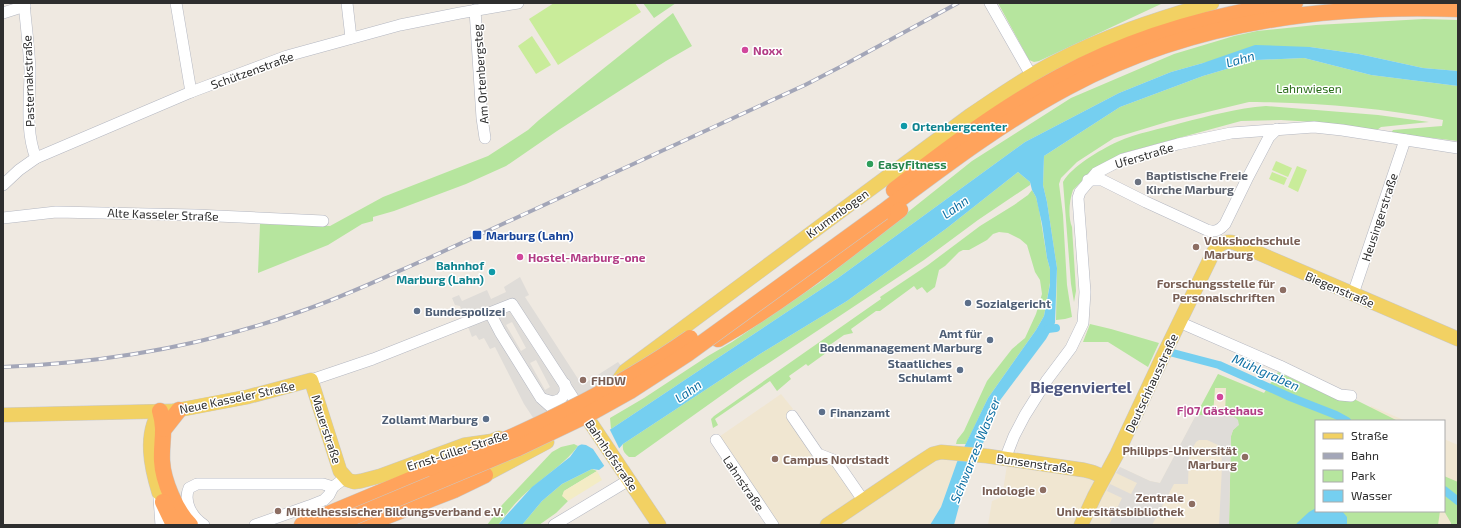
<svg xmlns="http://www.w3.org/2000/svg" width="1461" height="528" font-family="'Exo 2',sans-serif">
  <style>
    .education { fill: #f0e6d1 }
    .green { fill: #b6e59e }
    .sand { fill: #f3ecc5 }
    .pitch { fill: #c9ec9a }
    .plaza { fill: #dfdcd8; fill-rule: evenodd }
    .water { fill: #75cff0 }
    .pier { fill: #efe9e1 }
    .lines { fill: none; stroke-linecap: round; stroke-linejoin: round }
    .canal { stroke: #75cff0; stroke-width: 8 }
    .minor-casing { stroke: #b4b7c1; stroke-width: 12 }
    .major-casing { stroke: #c9c9c9; stroke-width: 15 }
    .highway-casing { stroke: #c9c9c9; stroke-width: 17 }
    .minor { stroke: #fff; stroke-width: 11 }
    .major { stroke: #f2d163; stroke-width: 14 }
    .highway { stroke: #ffa35c; stroke-width: 16 }
    .rail-casing { stroke: #a3a6b8; stroke-width: 4 }
    .rail { stroke: #fff; stroke-width: 2.5; stroke-dasharray: 8; stroke-linecap: butt }
    .highway-bridge-casing { stroke: #c9c9c9; stroke-width: 17; stroke-linecap: butt }
    .highway-bridge { stroke: #ffa35c; stroke-width: 16 }
    .hotel-dot { fill: #d1479c; stroke: #fff; stroke-width: 1.5 }
    .culture-dot { fill: #0f9aa8; stroke: #fff; stroke-width: 1.5 }
    .leisure-dot { fill: #2e9e5b; stroke: #fff; stroke-width: 1.5 }
    .worship-dot { fill: #6b7280; stroke: #fff; stroke-width: 1.5 }
    .transit-dot { fill: #1a4fb4; stroke: #fff; stroke-width: 1.5 }
    .education-dot { fill: #8d6e63; stroke: #fff; stroke-width: 1.5 }
    .service-dot { fill: #5c6f8a; stroke: #fff; stroke-width: 1.5 }
    .labels { text-anchor: middle; dominant-baseline: central; stroke-width: 3; stroke-linejoin: round; paint-order: stroke }
    .hotel-label { font-size: 12px; font-weight: bold; fill: #b23c85; stroke: #fff; text-anchor: start }
    .street-label { font-size: 12px; fill: #2e2e2e; stroke: #fff }
    .park-label { font-size: 12px; fill: #2c6e1b; stroke: #fff }
    .culture-label { font-size: 12px; font-weight: bold; fill: #0d838f; stroke: #fff; text-anchor: start }
    .leisure-label { font-size: 12px; font-weight: bold; fill: #27864d; stroke: #fff; text-anchor: start }
    .worship-label { font-size: 12px; font-weight: bold; fill: #5b616d; stroke: #fff; text-anchor: start }
    .transit-label { font-size: 12px; font-weight: bold; fill: #164399; stroke: #fff; text-anchor: start }
    .education-label { font-size: 12px; font-weight: bold; fill: #785e54; stroke: #fff; text-anchor: start }
    .service-label { font-size: 12px; font-weight: bold; fill: #4e5e75; stroke: #fff; text-anchor: start }
    .water-label { font-size: 13px; font-style: italic; fill: #0d6fa3; stroke: #fff }
    .district-label { font-size: 16px; font-weight: bold; fill: #4d5680; stroke: #fff }
  </style>
  <rect width="100%" height="100%" fill="#efe9e1"/>
  <g class="education">
    <path d="M1218 374 1335 421H1316V511H1444V439L1458 445V525H988L992 501 1002 497 1007 465 1097 479 1116 473 1120 467 1150 481 1160 483Z"/>
    <path d="M781 394 793 409 786 417 815 457 834 463 864 503 937 457 957 460V463L941 507 930 525H775L716 439Z"/>
    <path d="M1371 406 1406 421H1364Z"/>
  </g>
  <g class="green">
    <path d="M643 3H676L654 18Z"/>
    <path d="M998 3H1167L1161 4 1039 61 1034 62 1029 60Z"/>
    <path d="M673 13 692 46 666 61 557 131 506 166 466 184 394 211 373 217V221L362 224 328 245 258 273 260 224 330 226 383 197 488 156 528 130 539 120Z"/>
    <path d="M1424 19 1458 20V71L1423 68 1359 54 1310 47 1203 63 1171 72 1119 93 1025 142 838 278 611 429 610 418 644 398 708 356 732 342 819 283 972 161 1071 98 1174 54 1234 36 1257 31 1316 25Z"/>
    <path d="M1304 58 1371 75 1458 86V141L1391 133 1393 130 1442 126 1443 120C1382 108 1319 103 1257 102H1249L1170 121 1114 138 1077 162 1061 178 1059 184 1063 215 1067 285 1072 317 1065 319 1056 320 1057 268 1047 202 1043 185 1044 156 1120 107 1203 76 1257 60Z"/>
    <path d="M1266 106 1378 115 1429 122 1381 127 1377 130 1314 122 1281 120 1241 121 1120 154 1093 170 1073 190C1069 201 1068 217 1072 227L1076 291 1074 302 1071 284 1063 182C1072 166 1100 150 1117 142 1137 133 1160 129 1181 123 1209 116 1237 108 1266 106Z"/>
    <path d="M1018 172 1030 182V185L978 220 924 260 743 380 635 457H629C624 453 622 450 623 444L760 354 847 301 947 228Z"/>
    <path d="M1032 190 1036 197 1039 209 1047 258 1050 269V283L1044 316 1036 330 988 398 966 444H956L957 440 964 431 969 420 987 381 1012 349 1025 338 1036 314 1042 294 1040 280 1035 272 1027 245 1020 239 1008 233 999 232 993 234 987 240 969 250H963L959 252 945 266 939 270 935 287 927 293 922 287 917 290 914 286 880 311H876L851 329 853 333 844 335 824 349 826 353 808 366 806 364 789 376 791 379 777 391 770 381 715 419 718 425 713 428 711 419 714 416 881 299 880 297 928 265 980 226 1014 205 1028 195Z"/>
    <path d="M1090 324 1111 329 1159 343 1148 367 1108 342H1083Z"/>
    <path d="M1278 372 1332 397 1352 398 1398 421H1316V511H1440L1438 525H1229L1231 436 1233 430 1236 427V418L1225 415 1226 388H1215L1213 415H1196L1218 374 1264 393Z"/>
    <path d="M574 444 578 446C566 462 549 473 534 486 521 496 508 511 498 525H487L502 505 552 452 561 447Z"/>
    <path d="M592 469 597 471 564 491 563 496 568 501 556 513 539 525H522L542 501 562 484Z"/>
    <path d="M1444 476 1458 482V525H1451V523L1444 511Z"/>
  </g>
  <path class="sand" d="M597 471 602 480 568 501 562 496 564 491Z"/>
  <g class="pitch">
    <path d="M554 3H635L641 12 558 65 529 19Z"/>
    <path d="M532 36 551 65 536 74 518 46Z"/>
    <path d="M1276 161 1292 168 1288 177 1272 170Z"/>
    <path d="M1297 166 1307 170 1298 192 1288 187Z"/>
    <path d="M1272 172 1287 178 1284 185 1269 179Z"/>
  </g>
  <g class="plaza">
    <path d="M520 277 529 295 525 297 582 385 618 362 625 371 536 422 524 404 495 347 490 349 484 338 479 340 476 335 472 337 460 306 455 305 452 298 459 295 462 301 487 290 491 299 506 292 504 287ZM512 322 526 348 521 351 506 325ZM536 360 550 387 545 390 530 363Z"/>
    <path d="M1196 415H1225L1236 418 1238 420 1239 425 1233 430 1231 436 1229 525H1219L1222 467 1221 448 1218 445 1207 440H1199L1196 442 1189 454 1188 484H1174L1152 525H1109L1122 498 1107 491 1110 484 1131 494 1137 483 1116 473 1120 467 1150 481 1160 483Z"/>
  </g>
  <g class="water">
    <path d="M1255 45 1310 47 1359 54 1423 68 1458 71V86L1371 75 1304 58 1257 60 1203 76 1120 107 1044 156 1043 185 1047 202 1057 268 1055 323 1046 339 998 403 992 423 974 463 962 495 954 525H930L941 507 957 462 988 398 1036 330 1044 316 1050 284V269L1047 258 1042 224 1036 197 1032 190 1030 182 1018 172 947 228 847 301 760 354 623 444 603 467 599 470 592 469 562 484 542 501 522 525H498L504 518 532 487 570 457 578 446 611 429 838 278 1025 142 1119 93 1171 72 1203 63Z"/>
    <path d="M1316 508V511H1342L1347 517V525H1296L1297 523 1309 512Z"/>
  </g>
  <path class="pier" d="M609 428 620 450 605 467 593 449 586 445 579 444Z"/>
  <g class="lines">
    <g class="canal">
      <path d="M1048 329 1056 328"/>
      <path d="M1173 353 1219 365 1290 397 1336 415 1347 421"/>
      <path d="M1444 490 1458 501"/>
    </g>
    <g class="minor-casing">
      <g id="minor">
        <path d="M24 3C26 25 29 48 30 70 30 99 25 131 36 158"/>
        <path d="M176 3 191 92"/>
        <path d="M347 3 351 38"/>
        <path d="M990 3 1031 75"/>
        <path d="M475 10 482 118 485 138"/>
        <path d="M3 13 25 6"/>
        <path d="M1088 180H1102L1146 202 1207 230C1215 233 1220 230 1225 224L1247 179 1269 137 1277 129"/>
        <path d="M3 185 19 170 36 158 191 92 287 56 400 25 460 13 518 3"/>
        <path d="M3 218 56 212 195 215 323 221"/>
        <path d="M1353 294 1405 140"/>
        <path d="M490 313 500 332 541 398 551 407 561 410"/>
        <path d="M1179 322 1280 366 1340 395 1351 396"/>
        <path d="M311 380 373 359 512 304 581 410"/>
        <path d="M543 399 553 402 561 399 565 393V384"/>
        <path d="M792 416 818 454 836 461 863 500"/>
        <path d="M716 440 773 525"/>
        <path d="M1005 459 1014 436 1025 415 1047 380 1071 348 1083 323 1085 292 1078 198 1080 192 1096 173 1123 159 1178 144 1231 133 1314 127 1342 130 1458 148"/>
        <path d="M159 498 161 525"/>
        <path d="M204 525C192 517 183 502 189 488L197 484H323L333 487"/>
        <path d="M255 525 309 506 324 500 329 495 333 487 345 478"/>
        <path d="M554 525 629 480"/>
      </g>
    </g>
    <g class="major-casing">
      <g id="major">
        <path d="M620 378 625 371 969 116C996 98 1024 78 1053 63 1105 36 1156 19 1212 3"/>
        <path d="M582 410 659 525"/>
        <path d="M3 415 173 411 247 397 311 380 340 471 348 480 354 482 361 481 380 476 464 445 492 441 499 438"/>
        <path d="M475 472 485 475 547 442"/>
        <path d="M159 493C151 467 144 435 160 411"/>
        <path d="M827 525 916 465 933 454 941 452 987 456 1084 470 1092 472 1104 477"/>
        <path d="M1081 525 1095 495 1117 454 1163 356 1213 253C1219 244 1224 240 1235 243L1458 339"/>
      </g>
    </g>
    <g class="highway-casing">
      <g id="highway">
        <path d="M894 190C947 149 1001 108 1059 77 1131 38 1214 14 1295 3"/>
        <path d="M883 212C943 167 1002 122 1068 87 1187 23 1324 4 1458 9"/>
        <path d="M718 339C784 302 841 255 900 210"/>
        <path d="M160 411C166 431 161 441 162 461 163 481 176 511 190 525"/>
        <path d="M164 429 179 410"/>
        <path d="M163 502 174 525"/>
        <path d="M302 525 434 470"/>
        <path d="M364 525 454 490 485 475"/>
      </g>
    </g>
    <use href="#minor" class="minor"/>
    <use href="#major" class="major"/>
    <use href="#highway" class="highway"/>
    <g class="rail-casing">
      <path id="rail" d="M3 367C104 363 204 346 299 312 344 297 387 276 431 257L805 85 842 66 958 3"/>
    </g>
    <use href="#rail" class="rail"/>
    <g class="highway-bridge-casing">
      <g id="highway-bridge">
        <path d="M434 470C523 434 611 393 690 338"/>
        <path d="M334 525 518 448 587 415 630 391 687 354 883 212"/>
      </g>
    </g>
    <use href="#highway-bridge" class="highway-bridge"/>
  </g>
  <g class="hotel-dot">
    <circle cx="745" cy="50" r="4"/>
    <circle cx="520" cy="257" r="4"/>
    <circle cx="1220" cy="397" r="4"/>
  </g>
  <g class="culture-dot">
    <circle cx="904" cy="126" r="4"/>
    <circle cx="492" cy="272" r="4"/>
  </g>
  <circle class="leisure-dot" cx="870" cy="164" r="4"/>
  <circle class="worship-dot" cx="1138" cy="182" r="4"/>
  <rect class="transit-dot" x="472" y="230" width="10" height="10" rx="2"/>
  <g class="education-dot">
    <circle cx="1196" cy="247" r="4"/>
    <circle cx="1283" cy="290" r="4"/>
    <circle cx="583" cy="380" r="4"/>
    <circle cx="1245" cy="457" r="4"/>
    <circle cx="775" cy="459" r="4"/>
    <circle cx="1043" cy="490" r="4"/>
    <circle cx="1192" cy="504" r="4"/>
    <circle cx="278" cy="511" r="4"/>
  </g>
  <g class="service-dot">
    <circle cx="968" cy="303" r="4"/>
    <circle cx="417" cy="311" r="4"/>
    <circle cx="990" cy="340" r="4"/>
    <circle cx="960" cy="370" r="4"/>
    <circle cx="822" cy="412" r="4"/>
    <circle cx="486" cy="419" r="4"/>
  </g>
  <g class="labels">
    <g class="hotel-label">
      <text x="753" y="50">Noxx</text>
      <text x="528" y="257">Hostel-Marburg-one</text>
      <text x="1220" y="410" text-anchor="middle">F|07 Gästehaus</text>
    </g>
    <g class="street-label">
      <text transform="translate(252 70) rotate(-20)">Schützenstraße</text>
      <text transform="translate(480 74) rotate(-94)">Am Ortenbergsteg</text>
      <text transform="translate(28 81) rotate(-92)">Pasternakstraße</text>
      <text transform="translate(1144 155) rotate(-17)">Uferstraße</text>
      <text transform="translate(837 213) rotate(-36)">Krummbogen</text>
      <text transform="translate(163 214) rotate(2)">Alte Kasseler Straße</text>
      <text transform="translate(1379 217) rotate(-72)">Heusingerstraße</text>
      <text transform="translate(1340 289) rotate(23)">Biegenstraße</text>
      <text transform="translate(1151 383) rotate(-65)">Deutschhausstraße</text>
      <text transform="translate(237 397) rotate(-12)">Neue Kasseler Straße</text>
      <text transform="translate(327 429) rotate(72)">Mauerstraße</text>
      <text transform="translate(457 450) rotate(-18)">Ernst-Giller-Straße</text>
      <text transform="translate(612 455) rotate(56)">Bahnhofstraße</text>
      <text transform="translate(1035 463) rotate(8)">Bunsenstraße</text>
      <text transform="translate(744 483) rotate(56)">Lahnstraße</text>
    </g>
    <g class="park-label">
      <text x="1309" y="88">Lahnwiesen</text>
    </g>
    <g class="culture-label">
      <text x="912" y="126">Ortenbergcenter</text>
      <text x="484" y="265" text-anchor="end">Bahnhof<tspan x="484" dy="14">Marburg (Lahn)</tspan></text>
    </g>
    <g class="leisure-label">
      <text x="878" y="164">EasyFitness</text>
    </g>
    <g class="worship-label">
      <text x="1146" y="175">Baptistische Freie<tspan x="1146" dy="14">Kirche Marburg</tspan></text>
    </g>
    <g class="transit-label">
      <text x="486" y="235">Marburg (Lahn)</text>
    </g>
    <g class="education-label">
      <text x="1204" y="240">Volkshochschule<tspan x="1204" dy="14">Marburg</tspan></text>
      <text x="1275" y="283" text-anchor="end">Forschungsstelle für<tspan x="1275" dy="14">Personalschriften</tspan></text>
      <text x="591" y="380">FHDW</text>
      <text x="1237" y="450" text-anchor="end">Philipps-Universität<tspan x="1237" dy="14">Marburg</tspan></text>
      <text x="783" y="459">Campus Nordstadt</text>
      <text x="1035" y="490" text-anchor="end">Indologie</text>
      <text x="1184" y="497" text-anchor="end">Zentrale<tspan x="1184" dy="14">Universitätsbibliothek</tspan></text>
      <text x="286" y="511">Mittelhessischer Bildungsverband e.V.</text>
    </g>
    <g class="service-label">
      <text x="976" y="303">Sozialgericht</text>
      <text x="425" y="311">Bundespolizei</text>
      <text x="982" y="333" text-anchor="end">Amt für<tspan x="982" dy="14">Bodenmanagement Marburg</tspan></text>
      <text x="952" y="363" text-anchor="end">Staatliches<tspan x="952" dy="14">Schulamt</tspan></text>
      <text x="830" y="412">Finanzamt</text>
      <text x="478" y="419" text-anchor="end">Zollamt Marburg</text>
    </g>
    <g class="water-label">
      <text transform="translate(1240 59) rotate(-16)">Lahn</text>
      <text transform="translate(955 207) rotate(-35)">Lahn</text>
      <text transform="translate(1266 372) rotate(24)">Mühlgraben</text>
      <text transform="translate(688 391) rotate(-35)">Lahn</text>
      <text transform="translate(975 450) rotate(-68)">Schwarzes Wasser</text>
    </g>
    <g class="district-label">
      <text x="1081" y="386">Biegenviertel</text>
    </g>
  </g>
  <rect width="1461" height="528" fill="none" stroke="#2e2e2e" stroke-width="8"/>
  <rect x="1315" y="420" width="130" height="92" fill="#ffffff" stroke="#ababab"/>
  <rect x="1323" y="433" width="20" height="6" fill="#f2d163" stroke="#ababab"/>
  <text x="1351" y="440" font-size="12" fill="#2e2e2e">Straße</text>
  <rect x="1323" y="453" width="20" height="6" fill="#a3a6b8" stroke="#ababab"/>
  <text x="1351" y="460" font-size="12" fill="#2e2e2e">Bahn</text>
  <rect x="1323" y="470" width="20" height="12" fill="#b6e59e" stroke="#ababab"/>
  <text x="1351" y="480" font-size="12" fill="#2e2e2e">Park</text>
  <rect x="1323" y="490" width="20" height="12" fill="#75cff0" stroke="#ababab"/>
  <text x="1351" y="500" font-size="12" fill="#2e2e2e">Wasser</text>
</svg>
